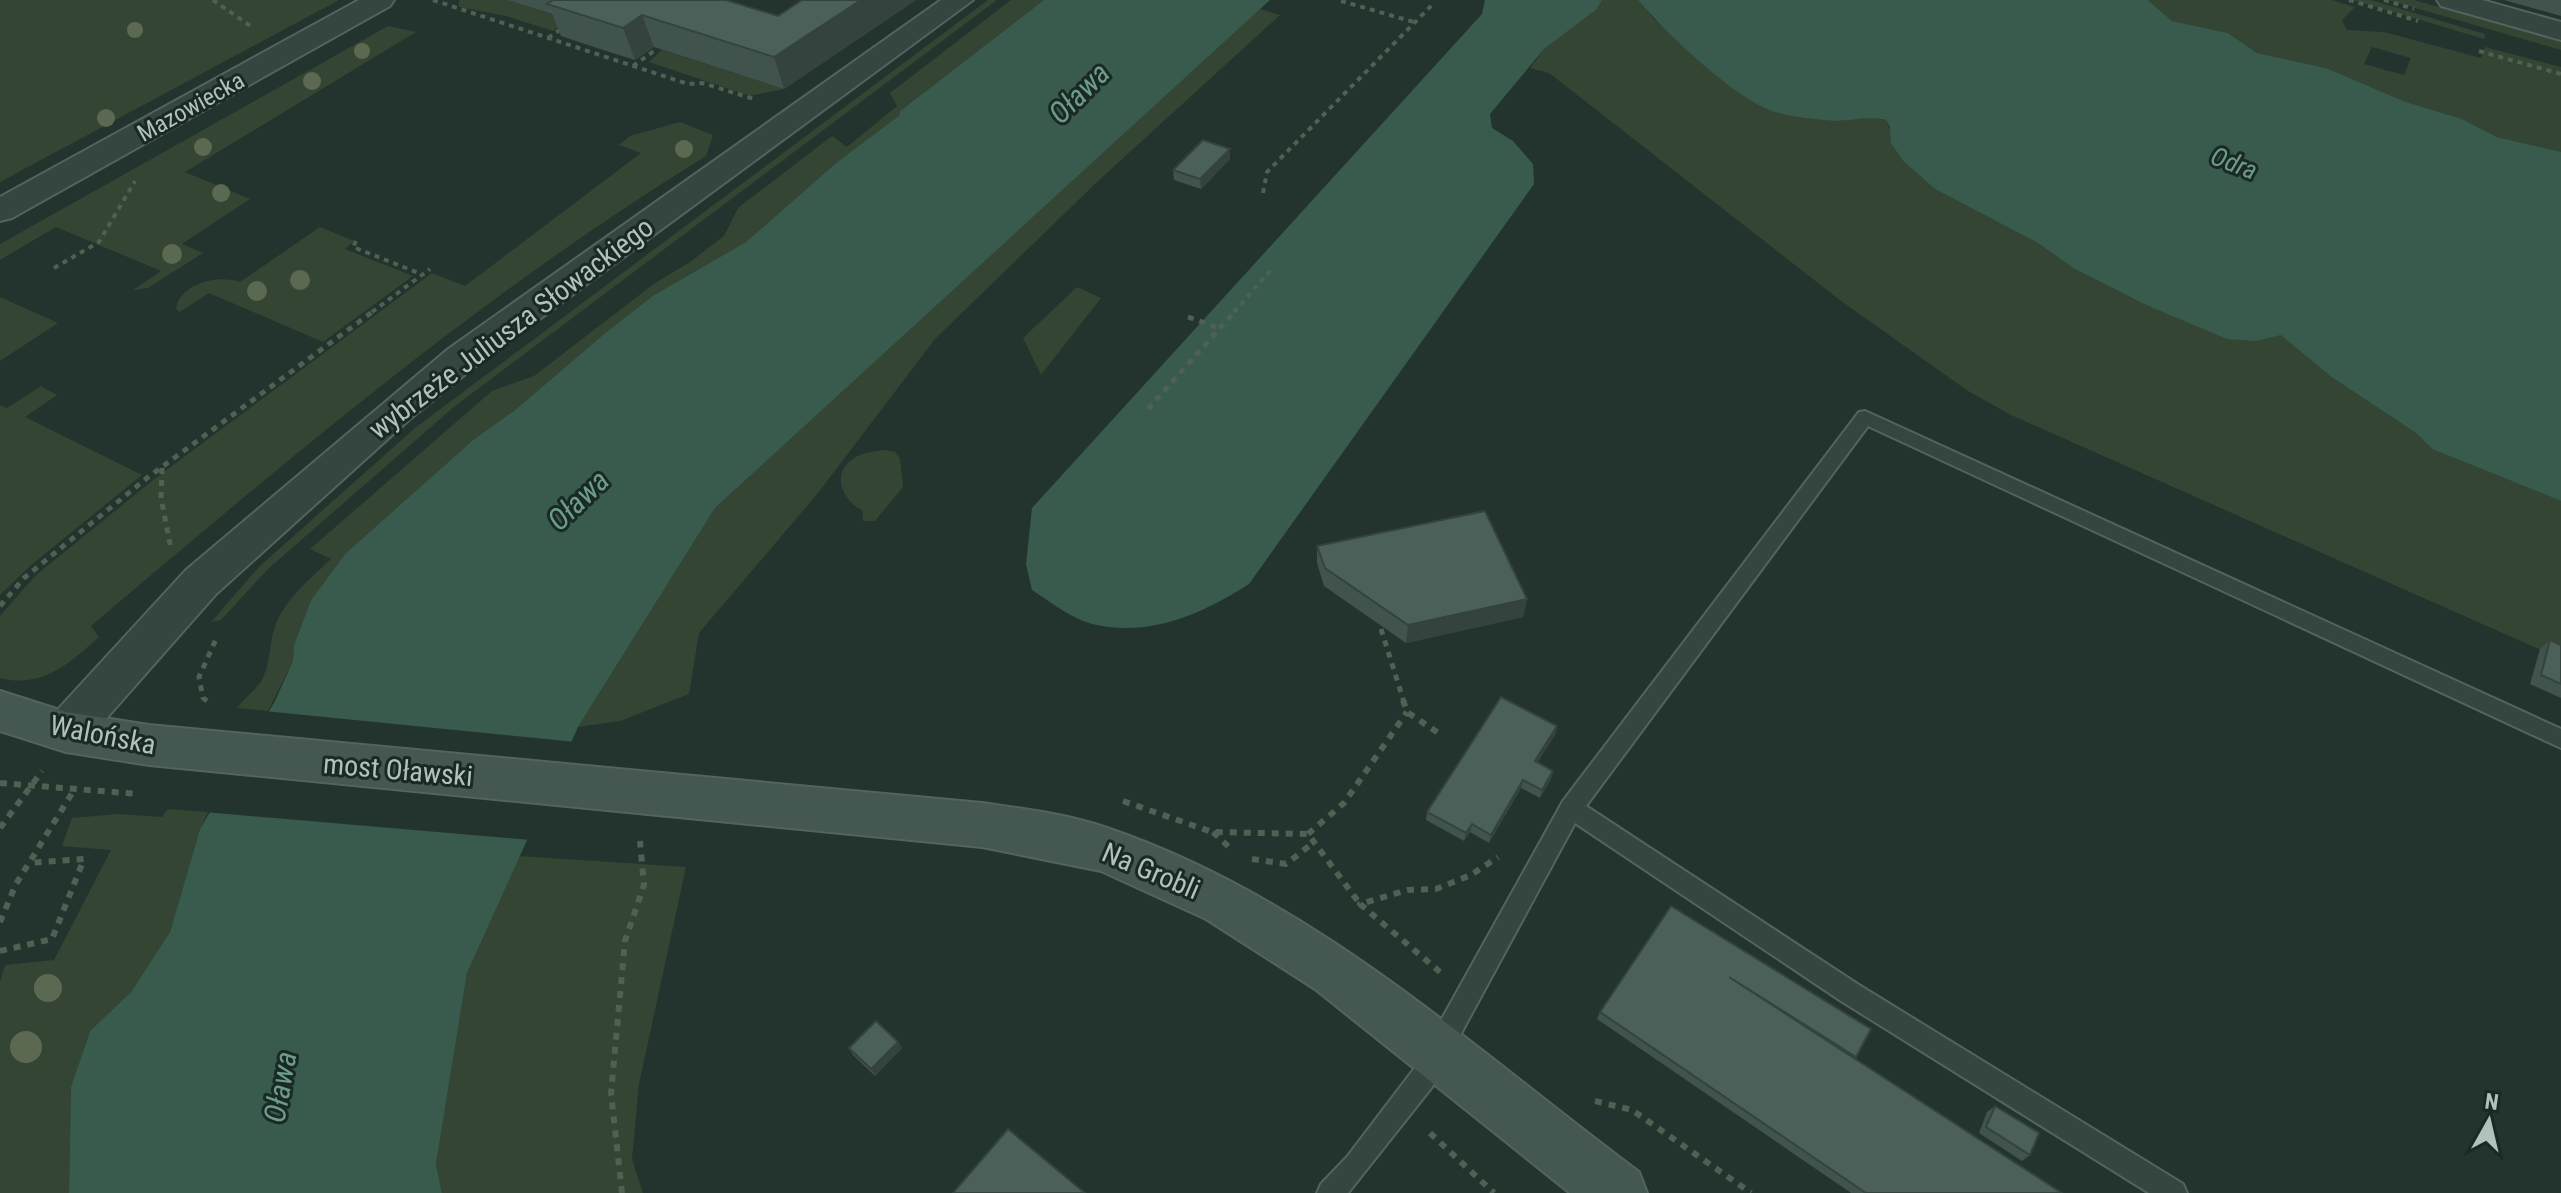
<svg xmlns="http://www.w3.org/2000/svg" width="2561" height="1193" font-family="'Roboto Condensed',sans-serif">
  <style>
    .green { fill: #354533; fill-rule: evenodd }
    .water { fill: #385b4e }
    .pier { fill: #22342d }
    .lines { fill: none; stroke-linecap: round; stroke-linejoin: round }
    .lane-casing { stroke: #53635d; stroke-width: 4 }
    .street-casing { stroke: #53635d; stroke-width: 4 }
    .secondary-casing { stroke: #53635d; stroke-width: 4 }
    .path-far2 { stroke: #4f6153; stroke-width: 4; stroke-dasharray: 5 5; stroke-linecap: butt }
    .path-far1 { stroke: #4f6153; stroke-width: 5; stroke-dasharray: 6 6; stroke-linecap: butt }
    .path { stroke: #4f6153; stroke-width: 6; stroke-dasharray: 7 7; stroke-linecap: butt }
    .lane { fill: #35453f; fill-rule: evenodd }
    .street { fill: #35453f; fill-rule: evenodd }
    .secondary { fill: #445751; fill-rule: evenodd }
    .tree { fill: #5c6952 }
    .wall { fill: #40534c }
    .shaded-wall { fill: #34433e }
    .building { fill: #4b6058; stroke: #34433e; stroke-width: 2 }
    .labels { text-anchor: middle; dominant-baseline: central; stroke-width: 6; stroke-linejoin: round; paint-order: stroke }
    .far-street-label { font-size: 24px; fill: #b0c2bb; stroke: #1b2924 }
    .far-water-label { font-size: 26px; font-style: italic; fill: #6c9d8a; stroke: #1b2924 }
    .street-label { font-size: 28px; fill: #b0c2bb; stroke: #1b2924 }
    .water-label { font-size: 30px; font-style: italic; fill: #6c9d8a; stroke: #1b2924 }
  </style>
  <rect width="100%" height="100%" fill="#22342d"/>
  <g class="green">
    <path d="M0 0H339L0 182Z"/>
    <path d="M459 0H507L569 20 553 31 506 16 459 7Z"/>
    <path d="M988 0H997L455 406 268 569 221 620 211 622 260 566 415 428Z"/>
    <path d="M1011 0H1044L901 110V115L836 163 746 242 654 295 604 334 515 410 473 440 346 553 311 600 294 645 293 661 268 711 237 708C245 697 255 691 262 680 271 662 269 643 275 626 285 599 311 578 331 559L310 549 492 391 534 376 655 283 690 262 724 236 738 208 832 136 847 147 897 106 890 93Z"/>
    <path d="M1602 0H1638L1654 19 1716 74 1849 119 1865 117 1886 120 1904 162 1935 189 2038 243 2073 268 2144 304 2256 341 2281 334 2330 376 2416 433 2432 449 2561 501V659L2011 415 1968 391 1841 301 1549 73 1530 68 1544 49 1597 9Z"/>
    <path d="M2148 0H2332L2355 7 2342 20 2347 30 2384 32 2481 58 2485 47 2561 67V152L2497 137 2462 119 2406 102 2326 68 2257 53 2228 33 2172 21ZM2372 47 2411 58 2404 75 2364 64Z"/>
    <path d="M2353 0H2371L2485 34 2484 39Z"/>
    <path d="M2388 0H2414L2561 42V50Z"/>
    <path d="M1260 9 1280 15 1097 182 935 339 818 493 699 633 689 694 620 721 578 727 715 508Z"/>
    <path d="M388 26 416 32 185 172 250 199 182 244 203 253 148 288 133 290 161 271 56 227 0 260V244Z"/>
    <path d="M662 50 784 89 750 96 649 62Z"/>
    <path d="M680 122 713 135 706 156C485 292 288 459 91 626L99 637C70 663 42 689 0 678V616L35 576 153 480 432 273 465 286 641 153 619 145 630 136Z"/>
    <path d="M320 227 354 241 345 249 413 276 323 342 209 293 180 312 176 309C179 283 220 274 240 282Z"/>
    <path d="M1077 287 1101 298 1041 375 1023 338Z"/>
    <path d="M0 297 58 323 0 361Z"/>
    <path d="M41 386 57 395 25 417 142 475 30 566 0 595V405L7 408Z"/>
    <path d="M886 450 895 452 900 459 903 487 875 521H863L862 510C844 502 832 478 849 462 858 453 874 451 886 450Z"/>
    <path d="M168 809 208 812 200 829 170 932 131 992 90 1031 71 1087 69 1193H0V982L5 965 54 960 111 850 62 846 72 818 118 814 162 817Z"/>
    <path d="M519 856 686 867 639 1084 632 1159 643 1193H442L436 1164 467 973Z"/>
  </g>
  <g class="water">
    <path d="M1044 0H1270L715 508 578 727 467 973 436 1164 442 1193H69L71 1087 90 1031 131 992 170 932 200 829 275 701 293 661 294 645 311 600 346 553 473 440 515 410 604 334 654 295 746 242 836 163 900 115V111Z"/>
    <path d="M1485 0H1602L1597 9 1544 49 1490 114 1492 128 1513 141 1533 164 1534 184 1249 584C1202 614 1149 638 1092 624 1070 618 1051 602 1032 590L1026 564 1032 508 1482 14Z"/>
    <path d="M1638 0H2148L2172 21 2228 33 2257 53 2326 68 2406 102 2462 119 2497 137 2561 152V501L2432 449 2416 433 2330 376 2281 335 2256 341 2227 339 2144 304 2073 268 2038 243 1935 189 1904 162 1891 143 1890 127 1886 120C1865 115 1846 123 1825 120 1806 118 1782 116 1765 108 1726 90 1666 33 1638 0Z"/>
  </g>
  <path class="pier" d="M264 711 575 742 531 840 204 812Z"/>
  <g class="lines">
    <g class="lane-casing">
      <path id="lane" d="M1865 411 2561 729V748L1868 426 1586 806 1859 985 2183 1184 2187 1193H2149L1841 1001 1575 823 1432 1087 1348 1193H1317L1321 1184 1347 1157 1414 1069 1563 801 1859 412Z"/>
    </g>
    <g class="street-casing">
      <g id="street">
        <path d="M359 0H394L390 6 12 218 0 221V197Z"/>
        <path d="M941 0H973L473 368 411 418 216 594 82 746 66 751 50 746 43 732 50 718 186 570 447 350Z"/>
        <path d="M2437 0H2482L2561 22V40L2441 6Z"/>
      </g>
    </g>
    <g class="secondary-casing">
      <path id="secondary" d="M0 691 66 712 149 725 982 803C1024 809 1067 814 1107 828 1311 897 1469 1045 1639 1172L1647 1193H1570L1315 989 1206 919 1101 871 982 847 149 765 66 752 0 731Z"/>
    </g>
    <g class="path-far2">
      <path d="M213 0 252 27"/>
      <path d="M433 0 688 84 702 83 754 99"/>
      <path d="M2349 0 2418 21"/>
      <path d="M2384 0 2414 9"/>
      <path d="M1341 1 1414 22"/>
      <path d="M548 38 564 27"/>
      <path d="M2479 51 2561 74"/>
      <path d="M633 66 654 51"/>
      <path d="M1263 193 1267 172 1433 4"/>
      <path d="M356 241 353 247 421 274"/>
      <path d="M54 268 99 242 135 181"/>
      <path d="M372 312 430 269"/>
      <path d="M1234 312 1271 270"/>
    </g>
    <g class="path-far1">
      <path d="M1188 317 1219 328"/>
      <path d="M1148 409 1236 310"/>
      <path d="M162 468 161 498 171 549"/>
      <path d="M0 606 24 578 147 478 375 310"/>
      <path d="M1381 629 1404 702"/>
      <path d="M207 701 203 698 199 677 217 637"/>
    </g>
    <g class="path">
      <path d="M1403 700 1407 712 1440 734"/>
      <path d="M0 783 139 794"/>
      <path d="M1123 801 1212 832 1308 834 1360 904"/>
      <path d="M0 828 42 771"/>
      <path d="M1213 832 1232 850"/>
      <path d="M1308 834 1344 803 1407 712"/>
      <path d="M1252 859 1286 864 1313 843"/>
      <path d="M0 922 16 884 74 790"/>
      <path d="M0 951 52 939 84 859 28 863"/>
      <path d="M1440 972 1360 904 1408 890 1436 889 1471 875 1498 857"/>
      <path d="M1595 1101 1632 1110 1751 1193"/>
      <path d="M1430 1133 1494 1193"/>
      <path d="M622 1193 611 1093 625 941 644 885 640 841"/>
    </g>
    <use href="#lane" class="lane"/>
    <use href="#street" class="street"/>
    <use href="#secondary" class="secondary"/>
  </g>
  <g class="tree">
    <circle cx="135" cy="30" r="8"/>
    <circle cx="362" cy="51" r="8"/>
    <circle cx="312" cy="81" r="9"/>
    <circle cx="106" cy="118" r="9"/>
    <circle cx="203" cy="147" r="9"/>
    <circle cx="684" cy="149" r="9"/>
    <circle cx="221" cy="193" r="9"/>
    <circle cx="172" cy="254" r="10"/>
    <circle cx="300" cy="280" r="10"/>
    <circle cx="257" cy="291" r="10"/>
    <circle cx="48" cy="988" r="14"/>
    <circle cx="26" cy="1047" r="16"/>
  </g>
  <g class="wall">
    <path d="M507 0H726L778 16 802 0H916L784 89 654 47 635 60 597 48 561 36 552 14Z"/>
    <path d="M2504 0H2561V16Z"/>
    <path d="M1230 149V159L1201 189 1174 180 1173 170Z"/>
    <path d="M1317 546 1527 599 1523 617 1406 643 1324 586 1317 563Z"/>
    <path d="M2550 640 2561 645V698L2530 684 2540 649Z"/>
    <path d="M1557 726 1555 735 1537 762 1553 771 1551 779 1540 798 1521 788 1489 843 1470 832 1464 841 1426 820 1427 812Z"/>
    <path d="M1671 906 1856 1057 1855 1059 2062 1193H1851L1597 1019 1600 1012Z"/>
    <path d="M898 1042 902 1048 875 1076 853 1055 849 1048Z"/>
    <path d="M1995 1106 2030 1155 2022 1161 1979 1133 1987 1112Z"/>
  </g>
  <g class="shaded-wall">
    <path d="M861 0H916L784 89 774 57Z"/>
    <path d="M642 15 654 47 635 60 623 28Z"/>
    <path d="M1230 149V159L1201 189 1200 179Z"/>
    <path d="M1527 599 1523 617 1406 643 1408 625Z"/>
    <path d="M1557 726 1555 735 1533 770 1535 761Z"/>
    <path d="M1553 771 1551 779 1540 798 1542 790Z"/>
    <path d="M1523 780 1521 788 1489 843 1491 835Z"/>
    <path d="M1472 824 1470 832 1464 841 1466 833Z"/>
    <path d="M898 1042 902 1048 875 1076 871 1069Z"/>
  </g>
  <g class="building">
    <path d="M553 0H726L778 16 802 0H861L774 57 642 15 623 28 547 4Z"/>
    <path d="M1203 140 1230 149 1200 179 1173 170Z"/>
    <path d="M1485 511 1527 599 1408 625 1325 568 1317 546Z"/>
    <path d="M2550 640 2561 645V684L2541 675Z"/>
    <path d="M1501 697 1557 726 1535 761 1553 771 1542 790 1523 780 1491 835 1472 824 1466 833 1427 812Z"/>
    <path d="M1671 906 1871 1029 1856 1057 1729 977 2062 1193H1866L1600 1012Z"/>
    <path d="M876 1021 898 1042 871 1069 849 1048Z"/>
    <path d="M1995 1106 2039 1133 2030 1155 1986 1127Z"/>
    <path d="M1008 1129 1085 1193H953Z"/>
  </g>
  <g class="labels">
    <g class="far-street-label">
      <text transform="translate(191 107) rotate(-29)">Mazowiecka</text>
    </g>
    <g class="far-water-label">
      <text transform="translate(2234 163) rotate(21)">Odra</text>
    </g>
    <g class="street-label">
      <text transform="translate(511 328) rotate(-37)">wybrzeże Juliusza Słowackiego</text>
      <text transform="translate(103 735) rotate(11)">Walońska</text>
      <text transform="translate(398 770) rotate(5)">most Oławski</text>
      <text transform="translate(1151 871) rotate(23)">Na Grobli</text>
    </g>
    <g class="water-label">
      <text transform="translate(1079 93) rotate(-45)">Oława</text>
      <text transform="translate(578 500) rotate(-44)">Oława</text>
      <text transform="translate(280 1087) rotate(-80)">Oława</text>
    </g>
  </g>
  <g transform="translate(2489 1121) rotate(8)" stroke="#1b2924" stroke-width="6" paint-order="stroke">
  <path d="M0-6L14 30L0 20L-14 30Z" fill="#b0c2bb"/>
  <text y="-12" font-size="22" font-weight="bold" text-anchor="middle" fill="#b0c2bb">N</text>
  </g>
</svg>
